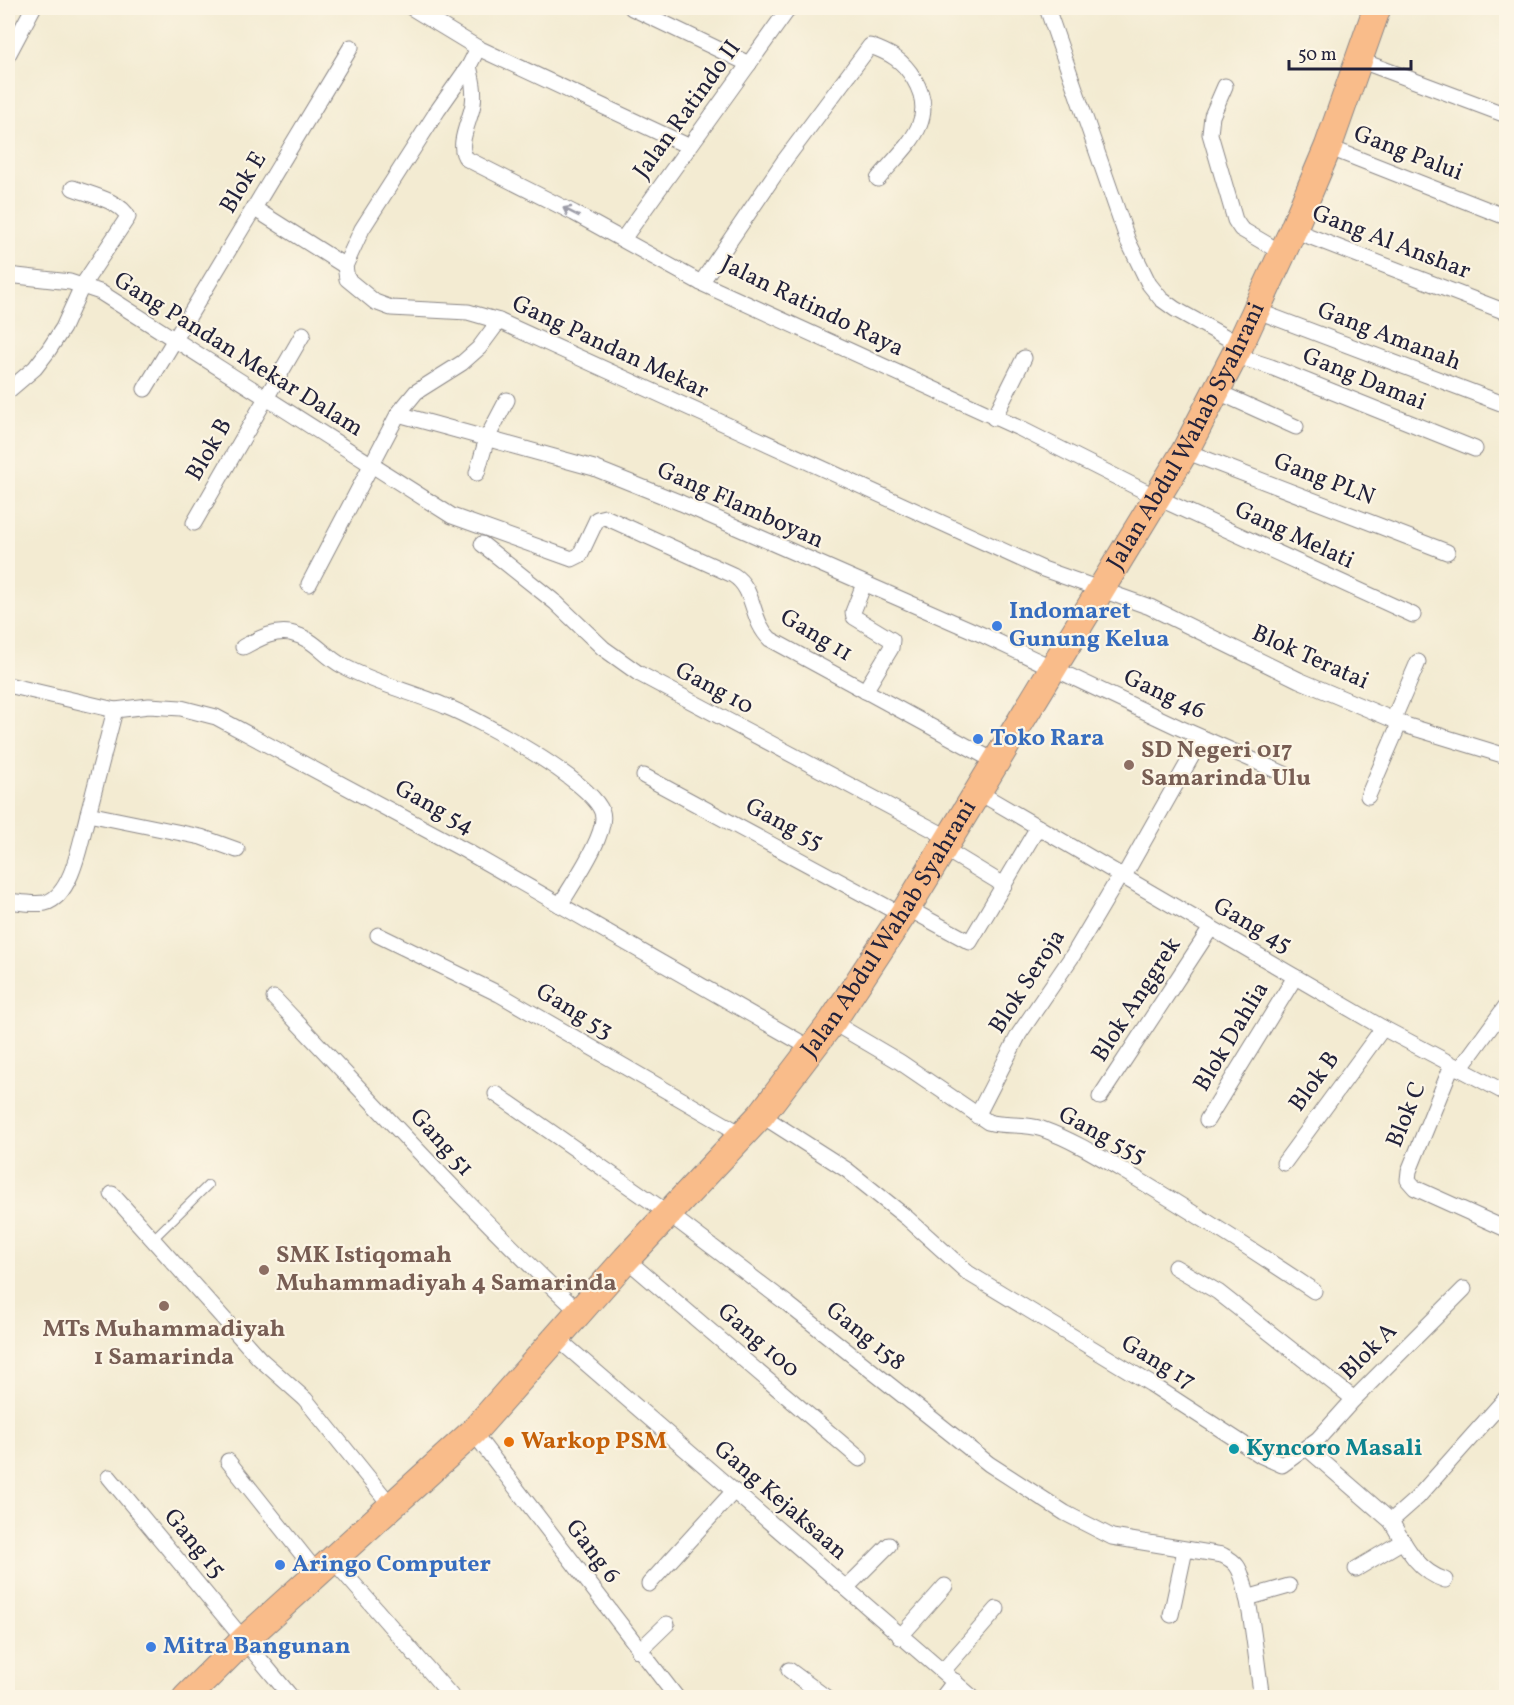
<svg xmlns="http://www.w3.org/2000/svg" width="1514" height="1705" font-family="Vollkorn,serif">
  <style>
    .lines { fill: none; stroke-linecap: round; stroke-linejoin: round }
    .lane-casing { stroke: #8a8686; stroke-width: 10 }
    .street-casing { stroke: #8a8686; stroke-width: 17 }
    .highway-casing { stroke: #8a8686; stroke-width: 29 }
    .lane { stroke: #fff; stroke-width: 8 }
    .street { stroke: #fff; stroke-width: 15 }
    .highway { stroke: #f9bc8a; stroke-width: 27 }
    .oneway { stroke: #9c9ca7 }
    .shop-dot { fill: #3f7fe0; stroke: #fcf5e5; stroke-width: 2 }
    .education-dot { fill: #8d6e63; stroke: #fcf5e5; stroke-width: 2 }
    .food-dot { fill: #e8710a; stroke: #fcf5e5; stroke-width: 2 }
    .culture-dot { fill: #0f9aa8; stroke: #fcf5e5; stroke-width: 2 }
    .labels { text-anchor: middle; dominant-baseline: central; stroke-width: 4.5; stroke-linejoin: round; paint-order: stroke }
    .street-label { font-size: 24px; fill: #22223b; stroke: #fcf5e5 }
    .shop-label { font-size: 24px; font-weight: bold; fill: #366cbe; stroke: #fcf5e5; text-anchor: start }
    .education-label { font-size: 24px; font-weight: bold; fill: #785e54; stroke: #fcf5e5; text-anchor: start }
    .food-label { font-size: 24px; font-weight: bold; fill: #c56008; stroke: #fcf5e5; text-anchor: start }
    .culture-label { font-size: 24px; font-weight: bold; fill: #0d838f; stroke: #fcf5e5; text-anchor: start }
  </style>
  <rect width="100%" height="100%" fill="#fcf5e5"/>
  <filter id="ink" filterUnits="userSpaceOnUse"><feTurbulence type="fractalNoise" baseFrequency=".0167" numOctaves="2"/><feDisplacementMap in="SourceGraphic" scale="12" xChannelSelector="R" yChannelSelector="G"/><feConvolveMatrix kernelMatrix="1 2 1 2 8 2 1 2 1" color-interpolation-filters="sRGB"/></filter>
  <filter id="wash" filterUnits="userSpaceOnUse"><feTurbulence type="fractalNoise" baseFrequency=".008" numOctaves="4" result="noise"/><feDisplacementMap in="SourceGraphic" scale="24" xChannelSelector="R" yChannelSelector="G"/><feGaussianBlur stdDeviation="1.35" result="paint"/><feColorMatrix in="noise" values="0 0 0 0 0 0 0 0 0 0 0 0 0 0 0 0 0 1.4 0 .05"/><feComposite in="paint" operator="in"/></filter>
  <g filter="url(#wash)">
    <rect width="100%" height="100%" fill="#f3ebd2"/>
  </g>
  <g filter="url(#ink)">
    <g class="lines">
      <g class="lane-casing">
        <path id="lane" d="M152 1240 208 1185"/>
      </g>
      <g class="street-casing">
        <g id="street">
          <path d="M412 8 478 48 688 146"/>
          <path d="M632 8 749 64"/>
          <path d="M1047 8 1128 241 1149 284 1161 299 1175 309 1240 345"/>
          <path d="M478 48 469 66 438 110 362 229 345 266 347 279 375 302 391 308 468 312 499 321 1043 569 1150 607 1299 680 1408 726 1506 756"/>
          <path d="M8 55 33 8"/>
          <path d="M1359 60 1506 115"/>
          <path d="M469 66C472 79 475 90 473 104 471 119 455 146 467 159L574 213 701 283"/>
          <path d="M1225 86 1212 116 1210 134 1235 220 1241 229 1282 253"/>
          <path d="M1328 147 1506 217"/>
          <path d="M878 179C904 147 940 122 914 79 903 60 890 53 870 46L784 161 701 283 1021 429 1156 497 1413 615"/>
          <path d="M255 209 345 266"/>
          <path d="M1293 230 1506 312"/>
          <path d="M623 239 789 8"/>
          <path d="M8 275 70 282 100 292 452 516 572 559 580 555 597 519 605 517 733 575C756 589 750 620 770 639L996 762"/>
          <path d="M1255 310 1506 405"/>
          <path d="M1234 355 1271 367 1475 449"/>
          <path d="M145 389 351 47"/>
          <path d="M8 391 35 368 48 351 63 328 82 286 128 217C121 201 88 194 73 188"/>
          <path d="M1216 391 1296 427"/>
          <path d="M398 414 594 468 681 503 985 636 1178 727 1289 776"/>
          <path d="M994 418 1024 358"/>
          <path d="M1185 451 1447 552"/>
          <path d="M477 473 487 438 507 400"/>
          <path d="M194 523 303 334"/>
          <path d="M482 544 556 603 603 648 638 673 949 838"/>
          <path d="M309 584 398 414 416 392 462 363 479 348 499 321"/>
          <path d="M864 584 853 612 854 617 892 640 891 648 865 691"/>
          <path d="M243 647C257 640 273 630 290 633 316 639 322 655 343 666 374 683 412 692 445 706 478 719 591 780 602 812 609 833 571 886 560 905"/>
          <path d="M8 685 115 710 149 706 181 708 216 717 466 851 812 1049"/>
          <path d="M115 710 88 814 201 837 237 850"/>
          <path d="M1393 720 1418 662"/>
          <path d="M644 776 902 915"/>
          <path d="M978 792 1383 1028 1506 1093"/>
          <path d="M1368 796 1400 722"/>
          <path d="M943 848 1004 885"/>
          <path d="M1124 876 1202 738"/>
          <path d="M8 901C19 902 33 905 45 903 73 896 81 838 88 814"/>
          <path d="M907 908 970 942 1038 827"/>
          <path d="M378 935 499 994 743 1135"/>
          <path d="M274 998C375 1104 473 1213 580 1313"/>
          <path d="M832 1022 900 1062 988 1122C1006 1127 1024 1123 1042 1129 1076 1141 1108 1162 1139 1180 1199 1216 1256 1252 1314 1291"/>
          <path d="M1452 1065 1409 1171 1408 1180 1415 1188 1506 1229"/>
          <path d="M1460 1069 1506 1006"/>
          <path d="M496 1094 669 1214 789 1305 989 1464 1065 1513 1112 1537 1222 1555C1228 1558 1233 1560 1237 1566 1250 1584 1257 1670 1262 1698"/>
          <path d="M1100 1097 1211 928"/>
          <path d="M761 1115 847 1170 907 1218 968 1273 1151 1384 1262 1456 1282 1465 1318 1439 1354 1399 1464 1289"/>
          <path d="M977 1116 1019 1034 1073 955 1121 874"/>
          <path d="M1207 1120 1295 977"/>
          <path d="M1284 1163 1383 1028"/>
          <path d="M112 1194 259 1358 305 1399 392 1507"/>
          <path d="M626 1259 860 1459"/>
          <path d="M1175 1267 1218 1292 1354 1399"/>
          <path d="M558 1339 973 1698"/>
          <path d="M473 1432 677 1698"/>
          <path d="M1308 1449 1391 1521 1417 1498 1506 1398"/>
          <path d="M228 1461 318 1574"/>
          <path d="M109 1477 292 1698"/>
          <path d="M1391 1521C1405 1545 1417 1571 1445 1580"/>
          <path d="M333 1560 453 1698"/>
          <path d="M1356 1569 1403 1541"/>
          <path d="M649 1584 734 1491"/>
          <path d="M846 1588 889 1545"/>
          <path d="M1247 1598 1289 1586"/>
          <path d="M1171 1615 1185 1550"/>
          <path d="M900 1637 945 1586"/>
          <path d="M639 1651 667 1624"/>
          <path d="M789 1670 827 1698"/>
          <path d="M943 1671 997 1609"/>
          <path d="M942 1698 955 1681"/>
        </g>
      </g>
      <g class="highway-casing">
        <g id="highway">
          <path id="s1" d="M186 1698 244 1640 473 1432 626 1259 761 1115 832 1022 907 908 1185 451 1240 345 1293 230 1328 147 1377 8"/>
        </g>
      </g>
      <use href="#lane" class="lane"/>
      <use href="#street" class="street"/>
      <use href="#highway" class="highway"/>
    </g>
    <defs><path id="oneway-shaft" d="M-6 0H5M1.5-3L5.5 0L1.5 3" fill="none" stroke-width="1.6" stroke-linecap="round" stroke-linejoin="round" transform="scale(1.5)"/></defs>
    <use class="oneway" href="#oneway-shaft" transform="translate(571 212) rotate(-153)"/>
  </g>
  <g class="shop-dot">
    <circle cx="997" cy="626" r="6"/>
    <circle cx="978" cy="739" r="6"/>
    <circle cx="280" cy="1565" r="6"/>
    <circle cx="151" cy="1647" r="6"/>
  </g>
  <g class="education-dot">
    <circle cx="1129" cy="765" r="6"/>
    <circle cx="264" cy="1270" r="6"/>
    <circle cx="164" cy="1306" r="6"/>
  </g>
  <circle class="food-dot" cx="509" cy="1442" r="6"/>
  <circle class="culture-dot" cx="1234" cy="1449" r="6"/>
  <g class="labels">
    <g class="street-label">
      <text transform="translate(688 110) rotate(-54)">Jalan Ratindo II</text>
      <text transform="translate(1408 154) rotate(21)">Gang Palui</text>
      <text transform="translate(244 183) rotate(-59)">Blok E</text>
      <text transform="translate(1391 243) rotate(21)">Gang Al Anshar</text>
      <text transform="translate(812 307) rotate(26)">Jalan Ratindo Raya</text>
      <text transform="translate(1389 337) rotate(21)">Gang Amanah</text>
      <text transform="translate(610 348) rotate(25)">Gang Pandan Mekar</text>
      <text transform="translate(238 355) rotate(32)">Gang Pandan Mekar Dalam</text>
      <text transform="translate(1364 380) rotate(22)">Gang Damai</text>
      <text stroke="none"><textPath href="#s1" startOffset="1622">Jalan Abdul Wahab Syahrani</textPath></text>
      <text transform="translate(210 450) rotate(-60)">Blok B</text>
      <text transform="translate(1324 480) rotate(21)">Gang PLN</text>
      <text transform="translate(740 506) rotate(24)">Gang Flamboyan</text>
      <text transform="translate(1294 536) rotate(25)">Gang Melati</text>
      <text transform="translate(816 636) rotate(31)">Gang 11</text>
      <text transform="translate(1310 658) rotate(24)">Blok Teratai</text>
      <text transform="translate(714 689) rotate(28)">Gang 10</text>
      <text transform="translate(1164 695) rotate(25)">Gang 46</text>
      <text transform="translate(434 808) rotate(29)">Gang 54</text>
      <text transform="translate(784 825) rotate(28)">Gang 55</text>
      <text transform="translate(1252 926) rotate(30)">Gang 45</text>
      <text stroke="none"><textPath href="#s1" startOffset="1046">Jalan Abdul Wahab Syahrani</textPath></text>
      <text transform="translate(1028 982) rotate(-57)">Blok Seroja</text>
      <text transform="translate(1137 1000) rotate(-57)">Blok Anggrek</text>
      <text transform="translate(574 1012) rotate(31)">Gang 53</text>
      <text transform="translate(1232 1037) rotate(-59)">Blok Dahlia</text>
      <text transform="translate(1315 1082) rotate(-54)">Blok B</text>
      <text transform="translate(1407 1115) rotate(-68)">Blok C</text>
      <text transform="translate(1102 1136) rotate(28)">Gang 555</text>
      <text transform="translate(441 1143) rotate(48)">Gang 51</text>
      <text transform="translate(865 1337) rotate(39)">Gang 158</text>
      <text transform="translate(758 1341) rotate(41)">Gang 100</text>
      <text transform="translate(1369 1352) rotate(-45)">Blok A</text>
      <text transform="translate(1158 1363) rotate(31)">Gang 17</text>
      <text transform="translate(780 1501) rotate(41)">Gang Kejaksaan</text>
      <text transform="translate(194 1544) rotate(50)">Gang 15</text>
      <text transform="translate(592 1552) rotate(53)">Gang 6</text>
    </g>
    <g class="shop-label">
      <text x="1009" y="612">Indomaret<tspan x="1009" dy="28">Gunung Kelua</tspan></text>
      <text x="990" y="739">Toko Rara</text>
      <text x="292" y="1565">Aringo Computer</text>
      <text x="163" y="1647">Mitra Bangunan</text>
    </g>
    <g class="education-label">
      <text x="1141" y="751">SD Negeri 017<tspan x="1141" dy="28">Samarinda Ulu</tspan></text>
      <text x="276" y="1256">SMK Istiqomah<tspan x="276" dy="28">Muhammadiyah 4 Samarinda</tspan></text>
      <text x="164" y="1330" text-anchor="middle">MTs Muhammadiyah<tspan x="164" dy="28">1 Samarinda</tspan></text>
    </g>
    <g class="food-label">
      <text x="521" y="1442">Warkop PSM</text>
    </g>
    <g class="culture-label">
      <text x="1246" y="1449">Kyncoro Masali</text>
    </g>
  </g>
  <rect width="1514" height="1705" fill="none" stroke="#fcf5e5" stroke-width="30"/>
  <path d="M1289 60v9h122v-9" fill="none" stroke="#22223b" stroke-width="3"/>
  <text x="1298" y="60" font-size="18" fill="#22223b" stroke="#fcf5e5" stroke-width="4.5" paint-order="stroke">50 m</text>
</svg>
